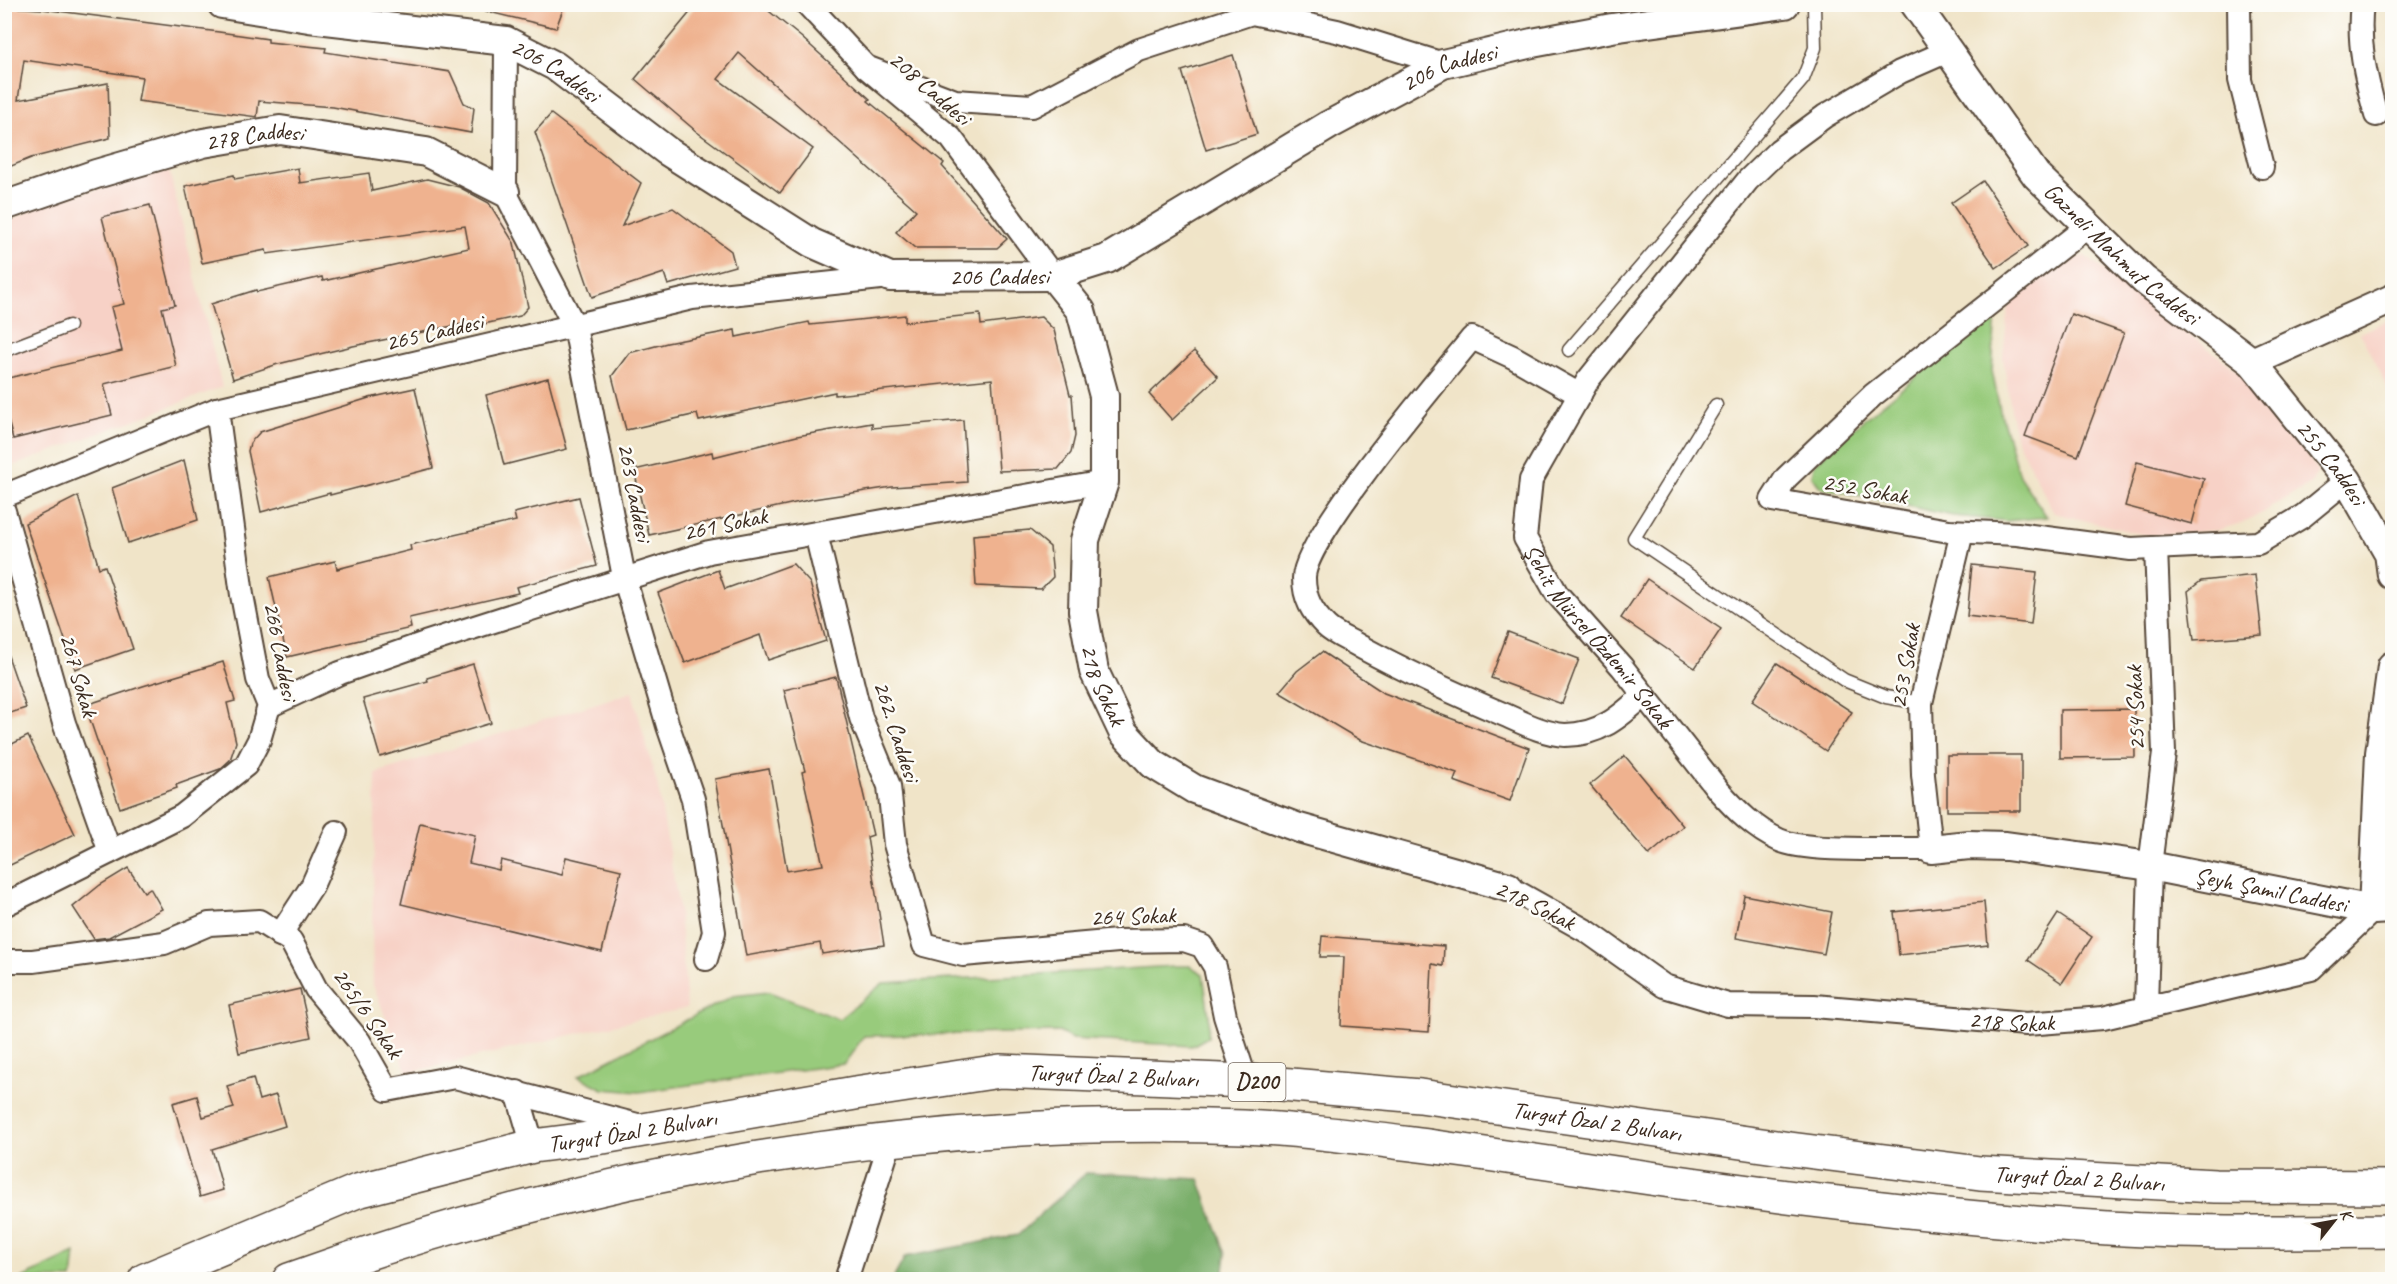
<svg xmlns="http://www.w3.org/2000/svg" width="2397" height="1284" font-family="Caveat,sans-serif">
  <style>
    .built { fill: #f7d1c6 }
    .green { fill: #98cb7b; stroke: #6a7a4c; stroke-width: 1.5 }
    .forest { fill: #7aaf6b; stroke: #5a6c44; stroke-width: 1.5 }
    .building { fill: #efb28f }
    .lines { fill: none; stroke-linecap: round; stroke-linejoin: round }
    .service-casing { stroke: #564638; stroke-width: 15 }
    .minor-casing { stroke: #564638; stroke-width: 26 }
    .tertiary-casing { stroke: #564638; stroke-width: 32 }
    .trunk-casing { stroke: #564638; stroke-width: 36 }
    .service { stroke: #fff; stroke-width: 12 }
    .minor { stroke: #fff; stroke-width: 22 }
    .tertiary { stroke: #fff; stroke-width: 28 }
    .trunk { stroke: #fff; stroke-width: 33 }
    .labels { text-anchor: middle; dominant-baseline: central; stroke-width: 5; stroke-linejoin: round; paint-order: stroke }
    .shield { fill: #fdfcf7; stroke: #75695f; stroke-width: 1.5 }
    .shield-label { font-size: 22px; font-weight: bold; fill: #3b2a1e }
    .street-label { font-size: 24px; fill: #3b2a1e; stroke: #fdfcf7 }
  </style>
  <rect width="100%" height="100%" fill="#fdfcf7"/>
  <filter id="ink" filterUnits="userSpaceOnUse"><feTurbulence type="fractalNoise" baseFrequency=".0167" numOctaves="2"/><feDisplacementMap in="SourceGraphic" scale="12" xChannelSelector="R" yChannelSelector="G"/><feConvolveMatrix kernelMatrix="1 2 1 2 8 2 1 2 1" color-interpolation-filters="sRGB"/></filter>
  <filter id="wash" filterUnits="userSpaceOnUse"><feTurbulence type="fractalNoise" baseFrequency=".008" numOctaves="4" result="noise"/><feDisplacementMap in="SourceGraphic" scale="24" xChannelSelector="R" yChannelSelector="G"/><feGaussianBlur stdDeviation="1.35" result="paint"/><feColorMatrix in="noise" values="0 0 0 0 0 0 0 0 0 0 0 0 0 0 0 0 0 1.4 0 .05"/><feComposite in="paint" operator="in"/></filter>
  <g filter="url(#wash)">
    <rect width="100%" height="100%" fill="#f0e4c8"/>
    <g class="built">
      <path d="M169 170 222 387 5 469V223L48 202Z"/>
      <path d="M2085 256 2240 372 2267 399 2318 471 2312 483 2248 521 2218 530 2149 536 2054 513 2015 437 2003 357 2009 305 2038 278 2063 261Z"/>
      <path d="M2392 318V398L2360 333Z"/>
      <path d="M632 692 658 787 679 909 687 1008 407 1073 373 985 372 930 376 773Z"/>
    </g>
    <g class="green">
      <path d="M1996 312 1992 371 2000 410 2019 476 2047 517 2007 521 1953 516 1820 487 1812 476 1814 465 1845 435Z"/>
      <path d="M1175 966H1190L1203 974 1209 1016 1208 1037 1192 1046 1072 1039 1059 1032 864 1036 844 1064 639 1092 603 1089 578 1076 733 996 769 992 839 1019 883 983Z"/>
      <path d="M75 1253 72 1279H20Z"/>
    </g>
    <path class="forest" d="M1086 1173 1199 1179 1226 1254 1223 1279H893L905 1257 1018 1235Z"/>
    <g id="blocks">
      <g class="building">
        <path d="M486 4H565L556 28 485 11Z"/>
        <path d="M697 4H760L801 37 870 99 868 101 944 163 942 166 1007 239 997 248H915L896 232 916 210 739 53 718 79 813 149 780 193 697 132 635 79Z"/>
        <path d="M4 7 42 9 219 32 268 39V42L326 48 325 52 450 72 464 103 474 108 471 133 333 107 259 101 257 117 138 101 142 77 24 60 18 100 108 83 110 138 31 158 4 169Z"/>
        <path d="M1233 55 1257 134 1206 150 1182 71Z"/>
        <path d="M551 114 641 183 622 226 673 208 731 251 735 266 668 285 664 273 592 297 535 132Z"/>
        <path d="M298 168 300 183 369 173 372 191 427 179 459 187 489 203 514 243 528 307 520 316 479 325 478 321 353 346 278 364 233 379 211 304 256 290 257 292 322 277 323 281 469 248 465 226 267 254 266 250 202 263 185 186 234 175 235 179Z"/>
        <path d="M1983 181 2028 246 1996 268 1951 203Z"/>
        <path d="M150 205 175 305 162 308 176 366 104 384 112 415 13 439 4 405V379L122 351 111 307 124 304 102 217Z"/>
        <path d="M980 314 981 325 1041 317 1054 330 1070 395H1072L1075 436 1071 453 1058 469 999 471 992 379 835 395V392L699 421 697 414 626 430 612 376 629 353 667 343 735 330 736 337 809 322 810 325 905 315V322Z"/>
        <path d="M2071 314 2124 333 2078 456 2025 436Z"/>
        <path d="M1194 351 1218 377 1172 420 1149 394Z"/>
        <path d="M548 378 567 449 504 465 486 395Z"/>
        <path d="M415 388 433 468 330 495V493L261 512 248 451 250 443 260 432 369 398Z"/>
        <path d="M963 420 967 482 892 487 813 499 649 535 634 470 712 452 713 457 797 436 872 423V428Z"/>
        <path d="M184 460 198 520 128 543 112 488Z"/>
        <path d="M2137 462 2204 479 2192 524 2125 506Z"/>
        <path d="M78 496 99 568 105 566 133 649 75 669 25 523Z"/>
        <path d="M579 497 597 566 516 587 518 593 409 618 411 628 287 657 269 577 335 561 337 569 411 550 410 545 516 521 514 513Z"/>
        <path d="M1030 530 1050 547 1053 577 1041 589 976 586 973 535Z"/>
        <path d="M793 564 810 583 826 641 768 660 760 635 685 663 658 593 718 570 725 589Z"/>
        <path d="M1972 565 2037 572 2031 624 1967 616Z"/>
        <path d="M2255 575 2262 635 2194 640 2188 591 2201 581Z"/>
        <path d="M1647 579 1721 629 1695 668 1621 618Z"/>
        <path d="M1508 632 1579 659 1562 704 1491 678Z"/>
        <path d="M1322 652 1384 693 1529 748 1510 801 1454 781 1457 773 1360 740 1279 692 1297 671Z"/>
        <path d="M4 653H7L26 708 4 715Z"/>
        <path d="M223 662 235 701 227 703 236 742 230 760 220 769 176 785 177 788 120 808 86 708 95 702 143 686Z"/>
        <path d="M1777 663 1852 712 1826 751 1752 701Z"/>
        <path d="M473 664 491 723 380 757 363 699 428 681 427 678Z"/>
        <path d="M836 677 873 835 867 837 884 945 822 954 820 943 746 956 715 779 769 769 787 871 823 865 802 772 805 771 784 690Z"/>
        <path d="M2134 709 2135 757 2060 758V710Z"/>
        <path d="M28 736 75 834 4 868V748Z"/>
        <rect x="1947" y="755" width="74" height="56"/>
        <path d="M1625 756 1683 826 1649 855 1590 785Z"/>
        <path d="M420 823 475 835 469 863 499 870 501 860 562 875 566 857 621 870 602 952 401 904Z"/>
        <path d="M128 868 144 892 150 888 162 909 109 937 94 939 73 907 100 885Z"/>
        <path d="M1744 895 1832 912 1824 954 1736 938Z"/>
        <path d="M1984 902 1988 945 1899 955 1894 912Z"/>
        <path d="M2058 914 2092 937 2062 983 2028 960Z"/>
        <path d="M1322 936 1444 946 1443 966 1432 964 1429 1032 1341 1026 1344 957H1320Z"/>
        <path d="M300 989 311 1037 239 1053 229 1005Z"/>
        <path d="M253 1078 259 1100 276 1095 285 1126 212 1149 223 1190 200 1197 173 1103 197 1096 203 1117 234 1108 227 1086Z"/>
      </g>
    </g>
  </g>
  <g filter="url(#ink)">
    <use href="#blocks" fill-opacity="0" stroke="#564638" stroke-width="1.5"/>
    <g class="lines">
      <g class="service-casing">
        <g id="service">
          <path d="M1569 350 1803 79 1815 48 1814 4"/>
          <path d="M4 351 69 326"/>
          <path d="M1716 405 1634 538 1844 680 1886 697 1921 703"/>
        </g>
      </g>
      <g class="minor-casing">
        <g id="minor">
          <path d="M807 4 866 67 951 138 1053 276"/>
          <path d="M2239 4 2240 80 2262 167"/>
          <path d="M2362 4C2357 42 2366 79 2376 115"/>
          <path d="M506 41 505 192 575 327 624 577 668 726 693 799 714 932 706 959"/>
          <path id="s1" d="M1948 51 1900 72 1825 116 1779 150 1748 180 1588 380 1531 480 1525 538 1557 594 1622 667 1719 791C1736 810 1755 829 1779 840 1808 853 1896 848 1931 849L1923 775 1921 703 1962 532"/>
          <path d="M866 67 955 101 1032 106 1139 50 1252 13 1337 31 1443 64"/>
          <path d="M2088 226 1873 395 1786 478 1772 500 1949 531 2017 534 2131 549 2258 543 2303 516 2347 480"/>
          <path d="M1580 395 1513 357 1472 338C1440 378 1304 537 1304 578 1304 598 1312 612 1326 626 1335 635 1350 640 1361 647 1409 673 1455 694 1505 715 1523 723 1545 734 1565 735 1599 735 1620 717 1644 695"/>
          <path d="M4 496 217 409 692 298 890 277"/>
          <path d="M4 511 64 723 110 852"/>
          <path d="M816 534 861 718 889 786 895 844 924 945 963 955 1118 941 1184 940 1202 946 1215 967 1225 1016 1246 1081"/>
          <path d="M269 706 340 673 425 643 709 552 1104 482"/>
          <path id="s2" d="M1508 887 1588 932 1664 986 1728 1005 1814 1006 2026 1024 2103 1018 2311 969 2373 910"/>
          <path d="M4 905 182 816 246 765 259 740 269 706 258 679 242 595 217 409"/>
          <path d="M280 935 312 886 336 832"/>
          <path d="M4 961H33L164 943 209 924 259 921 291 941 316 989 359 1041 387 1090 455 1077 641 1126"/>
          <path d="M2146 1007 2150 866 2164 753 2156 548"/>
          <path d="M517 1092 533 1146"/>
          <path d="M846 1280 891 1139"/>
        </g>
      </g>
      <g class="tertiary-casing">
        <g id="tertiary">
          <path id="s3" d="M222 4 309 18 506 41 555 66 667 151 812 243 890 277 1053 276 1107 259 1329 125 1443 64 1532 43 1612 28 1785 4"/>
          <path id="s4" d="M1915 4 2036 175 2144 280 2252 362 2347 480 2389 553 2392 575"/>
          <path id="s5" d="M4 206 96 174 203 143 280 130 426 152 505 192"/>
          <path id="s6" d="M1053 276 1081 311 1104 396V482L1085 540 1083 611 1094 671 1123 732 1153 764 1194 789 1299 828 1508 887"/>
          <path d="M2252 362 2392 299"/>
          <path id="s7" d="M1931 849 1969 845 2006 846 2150 866 2373 910 2392 909"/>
          <path d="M2373 910 2380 753 2392 666"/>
        </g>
      </g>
      <g class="trunk-casing">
        <g id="trunk">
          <path id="s8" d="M145 1280 357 1191 533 1146 603 1137 855 1093 1000 1071 1246 1081 1420 1096 1790 1149 1980 1173 2215 1186 2392 1187"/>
          <path d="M289 1280C595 1170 919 1115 1244 1127 1308 1130 1372 1139 1435 1147 1570 1165 1703 1188 1838 1203 1922 1213 2008 1222 2093 1227 2193 1234 2293 1232 2392 1231"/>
        </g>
      </g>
      <use href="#service" class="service"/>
      <use href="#minor" class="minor"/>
      <use href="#tertiary" class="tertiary"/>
      <use href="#trunk" class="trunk"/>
    </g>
  </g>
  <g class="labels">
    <rect class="shield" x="1228.5" y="1063" width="57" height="38" rx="4.5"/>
    <g class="shield-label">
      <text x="1257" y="1082">D200</text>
    </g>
    <g class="street-label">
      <text stroke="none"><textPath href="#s3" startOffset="1352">206 Caddesi</textPath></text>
      <text stroke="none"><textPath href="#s3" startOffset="344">206 Caddesi</textPath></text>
      <text transform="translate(930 88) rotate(41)">208 Caddesi</text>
      <text stroke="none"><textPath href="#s5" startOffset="261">278 Caddesi</textPath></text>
      <text stroke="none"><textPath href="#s4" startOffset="326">Gazneli Mahmut Caddesi</textPath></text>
      <text stroke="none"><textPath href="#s3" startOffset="848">206 Caddesi</textPath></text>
      <text transform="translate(434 332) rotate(-13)">265 Caddesi</text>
      <text stroke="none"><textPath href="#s4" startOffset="624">255 Caddesi</textPath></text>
      <text transform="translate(1865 489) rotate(10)">252 Sokak</text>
      <text transform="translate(635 492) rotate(79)">263 Caddesi</text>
      <text transform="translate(725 524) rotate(-12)">261 Sokak</text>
      <text stroke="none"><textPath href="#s1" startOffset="792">Şehit Mürsel Özdemir Sokak</textPath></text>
      <text transform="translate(281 651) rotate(79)">266 Caddesi</text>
      <text transform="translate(1905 666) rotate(-80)">253 Sokak</text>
      <text transform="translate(79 675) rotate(74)">267 Sokak</text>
      <text stroke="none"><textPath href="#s6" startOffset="428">218 Sokak</textPath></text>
      <text transform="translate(2135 708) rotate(-92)">254 Sokak</text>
      <text transform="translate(897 731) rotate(72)">262. Caddesi</text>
      <text stroke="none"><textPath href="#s7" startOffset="344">Şeyh Şamil Caddesi</textPath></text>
      <text transform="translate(1535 905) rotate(26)">218 Sokak</text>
      <text transform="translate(1133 916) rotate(-2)">264 Sokak</text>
      <text transform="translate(368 1013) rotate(55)">265/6 Sokak</text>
      <text stroke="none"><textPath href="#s2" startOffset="536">218 Sokak</textPath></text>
      <text stroke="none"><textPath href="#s8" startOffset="998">Turgut Özal 2 Bulvarı</textPath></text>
      <text stroke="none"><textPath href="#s8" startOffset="1484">Turgut Özal 2 Bulvarı</textPath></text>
      <text stroke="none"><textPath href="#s8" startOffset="512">Turgut Özal 2 Bulvarı</textPath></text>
      <text stroke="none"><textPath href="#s8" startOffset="1970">Turgut Özal 2 Bulvarı</textPath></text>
    </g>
  </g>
  <rect width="2397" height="1284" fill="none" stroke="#fdfcf7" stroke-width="24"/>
  <g transform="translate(2334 1221) rotate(59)" stroke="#fdfcf7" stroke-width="4.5" paint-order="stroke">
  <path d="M0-4.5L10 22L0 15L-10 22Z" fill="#3b2a1e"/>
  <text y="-9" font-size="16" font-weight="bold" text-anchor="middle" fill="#3b2a1e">K</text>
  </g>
</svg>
